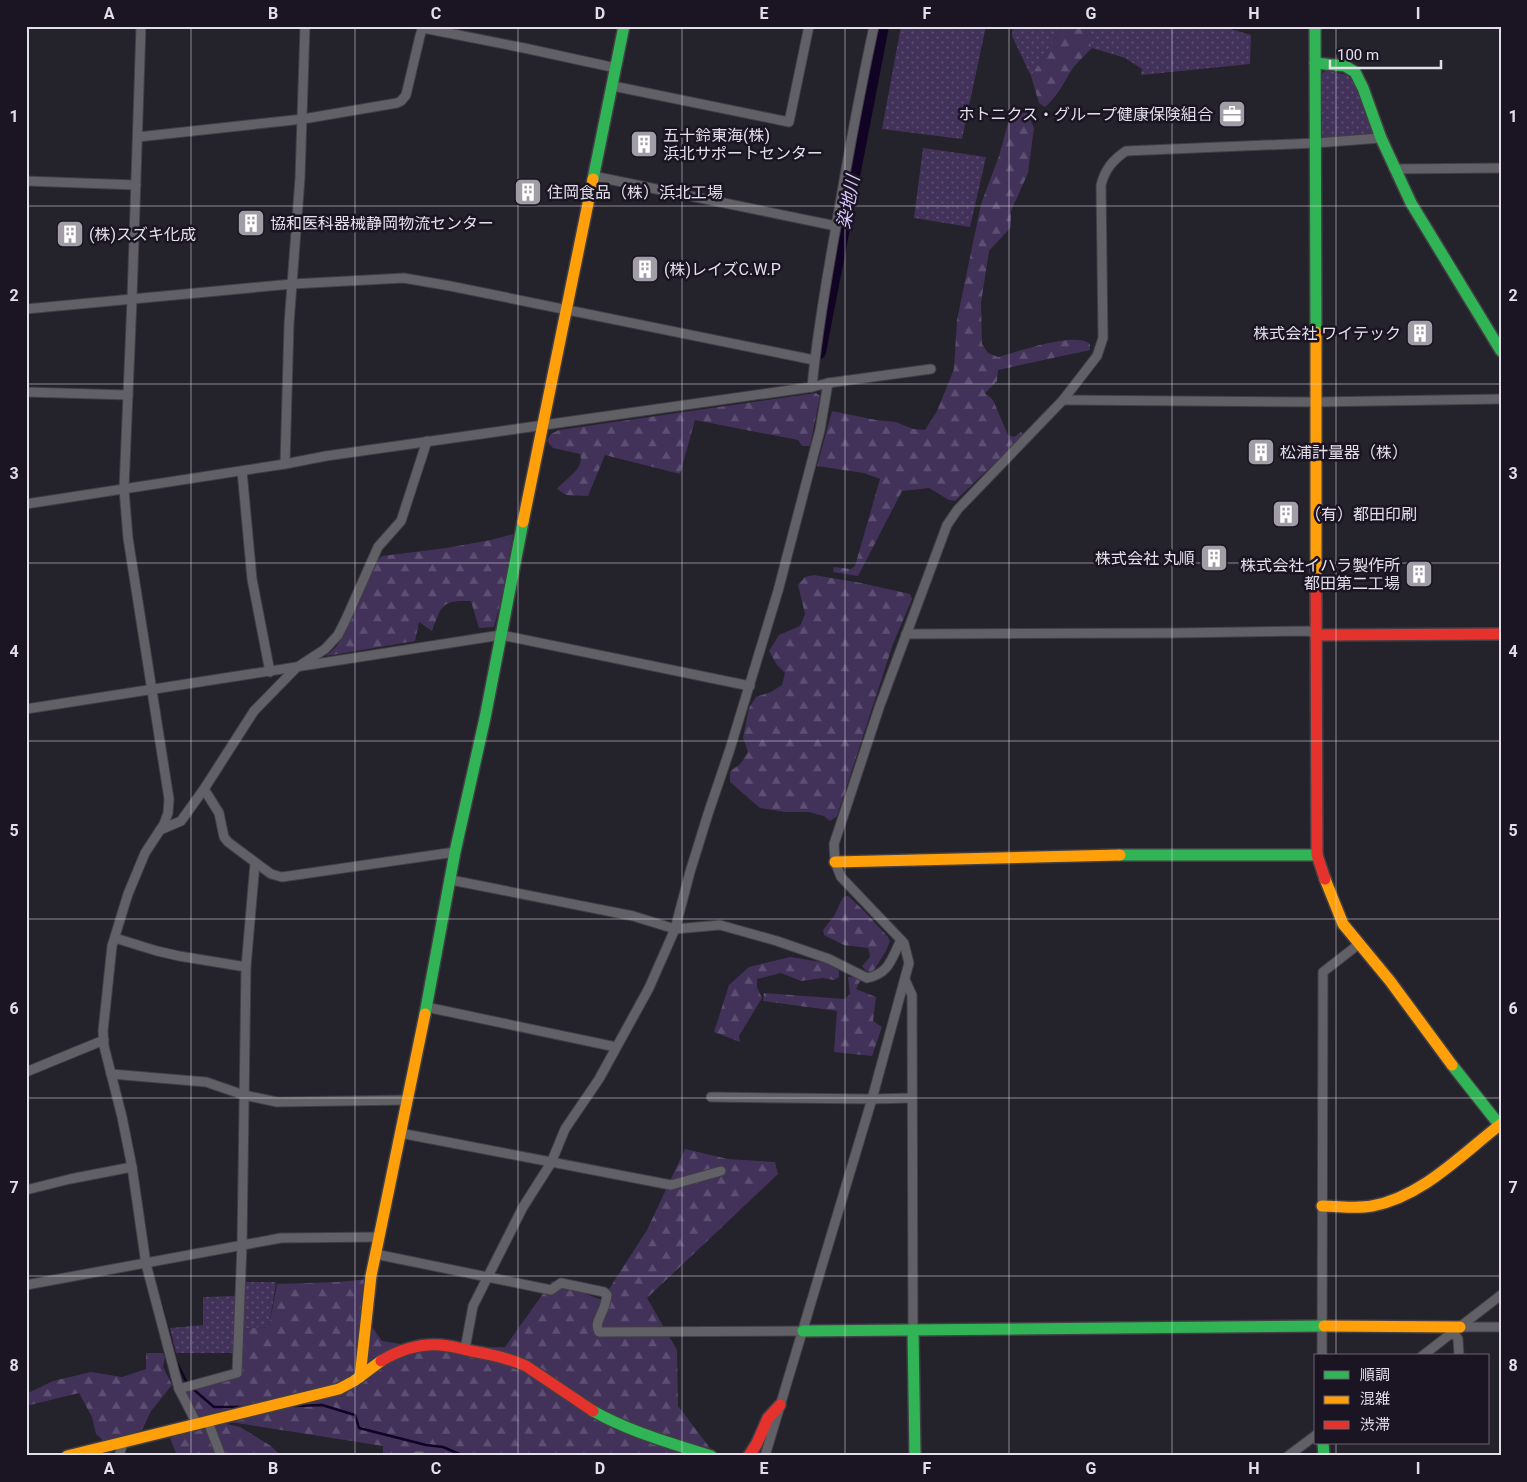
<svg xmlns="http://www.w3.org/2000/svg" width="1527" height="1482" font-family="Roboto,'Noto Sans JP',sans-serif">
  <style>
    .grass { fill: url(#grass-dots) }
    .forest { fill: url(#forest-firs) }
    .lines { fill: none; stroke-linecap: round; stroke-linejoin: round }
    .stream { stroke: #110324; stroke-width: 2.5 }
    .river { stroke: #110324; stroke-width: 14 }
    .street-casing { stroke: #413e45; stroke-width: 11 }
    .fast-casing { stroke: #413e45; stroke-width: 14 }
    .slow-casing { stroke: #413e45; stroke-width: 14 }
    .jam-casing { stroke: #413e45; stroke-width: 14 }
    .street { stroke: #626067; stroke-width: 9 }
    .fast { stroke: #30b455; stroke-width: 11 }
    .slow { stroke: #ff9f0a; stroke-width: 11 }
    .jam { stroke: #e5322d; stroke-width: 11 }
    .grid { fill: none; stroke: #e3dfea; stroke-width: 1; stroke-opacity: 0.55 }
    .labels { text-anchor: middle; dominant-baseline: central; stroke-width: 5; stroke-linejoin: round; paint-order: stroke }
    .poi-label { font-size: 16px; fill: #e3dfea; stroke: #1a1423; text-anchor: start }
    .water-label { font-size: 18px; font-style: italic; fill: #dac8ff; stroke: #1a1423 }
    .neatline { fill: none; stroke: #e3dfea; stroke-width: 2 }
    .grid-label { font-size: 16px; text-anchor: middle; font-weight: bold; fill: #e3dfea }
  </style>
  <defs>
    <pattern id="grass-dots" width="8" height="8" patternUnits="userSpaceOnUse" patternTransform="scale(1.25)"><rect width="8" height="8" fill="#42325a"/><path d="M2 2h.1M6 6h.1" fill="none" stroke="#5d4f72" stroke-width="1.8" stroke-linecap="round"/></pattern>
    <pattern id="forest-firs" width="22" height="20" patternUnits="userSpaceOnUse" patternTransform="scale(1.25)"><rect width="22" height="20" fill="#42325a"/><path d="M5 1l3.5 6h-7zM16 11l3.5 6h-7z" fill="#5d4f72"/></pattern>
  </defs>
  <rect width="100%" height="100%" fill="#24222a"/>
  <g class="grass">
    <path d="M901 26H986L962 139 882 129Z"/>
    <path d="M1013 26H1220L1251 35 1250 64 1141 75 1142 69 1125 58 1092 48 1085 28 1061 29 1031 76 1012 36Z"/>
    <path d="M1326 70 1347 75 1358 85 1374 134 1320 138 1318 78Z"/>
    <path d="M923 148 986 157 970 227 914 218Z"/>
    <path d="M241 1282H276L269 1327 238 1329Z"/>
    <path d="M236 1296V1353H176L170 1328 203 1325V1297Z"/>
  </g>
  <g class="forest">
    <path d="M1085 28 1092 48C1086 55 1078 61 1073 68 1064 82 1058 96 1045 107L1039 103 1031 76 1061 29Z"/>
    <path d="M1027 112 1034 128 1028 173 1011 211V227L989 251 981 303 982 344 988 353 998 357C1018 352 1074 331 1090 344V350L998 370 997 381 985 393 993 400 1008 435 1014 437 1021 432 1024 435 955 501 949 500 929 488 902 491 858 576 833 572 834 567 851 569 855 566 880 479 864 473 817 466 832 411 876 420 896 422 913 429 925 430 937 411 954 369 957 320 981 204 999 156 1008 123 1018 114Z"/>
    <path d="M816 393 820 396 810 446H802L798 440 695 420 680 474 605 455 588 496 566 495 557 489C565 479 585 469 580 454L553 448 547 441 551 434 559 430Z"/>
    <path d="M513 534 504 588 494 627 479 628 471 601C441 600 442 605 432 631L419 622 415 641 326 656 336 647 344 635 368 580 374 563 382 556 446 548 491 540Z"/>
    <path d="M814 575 861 583 910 594 912 599 893 644 837 816 830 821 824 816 809 812H785L760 808 730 782C730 767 731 772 740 764 743 761 745 756 748 752L743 738 749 708 756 697 771 692 782 685 785 673 777 665 769 651 779 635 800 626 805 614 798 585 805 577Z"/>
    <path d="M848 896 864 911 888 937 890 941 886 951 872 973 866 971 862 966 870 957 869 951 868 948 844 945 824 935 823 930 834 916 843 897Z"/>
    <path d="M790 957 833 964 839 969V977L834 980 823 978 801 981 781 973 757 979V987L762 998 739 1036 740 1042 714 1032 729 985 749 967Z"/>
    <path d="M859 976 862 977 856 989 876 997 873 1021 882 1027 872 1056 834 1052 837 1011 763 1001 764 993 845 999 850 994 848 977Z"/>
    <path d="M685 1149 728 1159 775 1162 778 1174 647 1298 677 1350 678 1406 716 1456H383V1446L211 1419 197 1421 183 1389 238 1374V1329L269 1327 277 1284 337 1282 370 1279 365 1317 382 1341 433 1349 505 1347 552 1281 602 1300 647 1230Z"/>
    <path d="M146 1353H163L165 1357 163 1367 172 1385 151 1411 142 1430 105 1442 96 1434 92 1417 79 1393 26 1406V1394L53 1381 91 1372 122 1377 146 1369Z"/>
    <path d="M214 1421 240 1427 271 1446 281 1456H177L169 1435Z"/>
  </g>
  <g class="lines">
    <g class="stream">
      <path d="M161 1303 176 1361 188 1385"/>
      <path d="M193 1389 214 1407H242"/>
      <path d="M295 1406 322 1405 355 1415 359 1428 426 1445 443 1447 464 1456"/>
    </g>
    <path class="river" d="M819 352 882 26"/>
    <g class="street-casing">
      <g id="street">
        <path d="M141 26 132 299 124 489 128 538 169 799 168 813 164 824 145 853 128 894 112 946 103 1031 104 1046 122 1117 132 1167 146 1264 179 1389 197 1424"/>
        <path d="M423 28 524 48 616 68"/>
        <path d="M613 86 789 122 809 26"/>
        <path d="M138 137 303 119 397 103 401 101 406 95 420 36 423 26"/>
        <path d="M1394 169 1501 168"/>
        <path d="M593 176 836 226"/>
        <path d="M26 181 136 185"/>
        <path d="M26 309 292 284 404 278 450 286 814 360"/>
        <path d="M828 383 931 369"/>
        <path d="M812 387C817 332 827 276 837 221 848 156 860 91 874 26"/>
        <path d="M26 392 128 395"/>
        <path d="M1063 400 1315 402 1501 399"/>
        <path d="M285 464 289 324 300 178 305 26"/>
        <path d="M242 471 252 579 270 672"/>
        <path d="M26 504 285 464 326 456 812 387 828 383 820 430 778 591 730 749 708 814 690 872 675 929 649 988 599 1079 565 1129 551 1163 523 1207 473 1306 465 1349"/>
        <path d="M906 634 1176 633 1309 631 1317 635"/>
        <path d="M26 709 501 635 750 686"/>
        <path d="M204 789 219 813 224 837 228 842 271 874 282 877 455 852"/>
        <path d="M160 830 181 821 204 789 254 711 296 668 325 649 338 635 346 619 378 547 401 521 427 441"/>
        <path d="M451 880 633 916 675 929 720 925 777 941 829 959 867 978C890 973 891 959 901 940"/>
        <path d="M115 938 157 951 179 956 246 967"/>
        <path d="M905 980 912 995 913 1330"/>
        <path d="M426 1007 616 1047"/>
        <path d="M26 1072 104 1040"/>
        <path d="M111 1074 206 1082 244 1095 277 1102 407 1100"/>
        <path d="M711 1097 872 1099 911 1098"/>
        <path d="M400 1133 671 1185 721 1171"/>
        <path d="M26 1190 70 1179 132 1167"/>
        <path d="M375 1254 551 1290 561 1283 604 1292 607 1295C606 1300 605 1307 602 1312 599 1320 595 1324 599 1332L803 1331"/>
        <path d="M26 1285 281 1238 379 1237"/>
        <path d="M1460 1327H1501"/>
        <path d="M1453 1332 1458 1339 1459 1356"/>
        <path d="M1322 1356 1323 972 1359 944"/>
        <path d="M1422 1356 1501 1295"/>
        <path d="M179 1389 237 1373 242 1244 246 967 255 863"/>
        <path d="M208 1422 221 1456"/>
        <path d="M119 1456 123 1443"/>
        <path d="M417 1456H421"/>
        <path d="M765 1456 872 1099 909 963 904 943 841 877 835 862 834 844 880 705 947 525 958 509 1063 400 1097 356 1103 338 1101 185C1105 169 1113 160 1126 151L1316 143 1381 138"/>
        <path d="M1288 1456 1316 1435"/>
      </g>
    </g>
    <g class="fast-casing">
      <g id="fast">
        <path d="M1315 26 1316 332"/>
        <path d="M1315 63 1345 66 1355 72 1363 88 1381 138 1411 203 1501 351"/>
        <path d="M593 179 624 26"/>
        <path d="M1120 855H1317"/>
        <path d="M425 1014 455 852 485 718 523 522"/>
        <path d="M1452 1065 1501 1127"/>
        <path d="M913 1330 915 1456"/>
        <path d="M803 1331 1324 1326"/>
        <path d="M593 1411C630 1432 671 1443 711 1456"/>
        <path d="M1323 1443 1324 1456"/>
      </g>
    </g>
    <g class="slow-casing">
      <g id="slow">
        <path d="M1316 332V589"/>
        <path d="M523 522 593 179"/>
        <path d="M835 862 1120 855"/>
        <path d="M1325 879 1343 924 1390 981 1452 1065"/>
        <path d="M1322 1206C1339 1206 1356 1209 1372 1206 1422 1197 1462 1154 1501 1124"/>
        <path d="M1324 1326 1460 1327"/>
        <path d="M360 1377 371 1276 425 1014"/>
        <path d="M67 1456 339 1389 354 1381 381 1361"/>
      </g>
    </g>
    <g class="jam-casing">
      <g id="jam">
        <path d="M1316 589 1317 855 1325 879"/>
        <path d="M1317 635 1501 634"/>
        <path d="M381 1361C401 1349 424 1342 448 1346 456 1347 463 1349 471 1351 490 1354 508 1358 526 1366L593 1411"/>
        <path d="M749 1456 757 1443 768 1418 780 1405"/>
      </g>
    </g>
    <use href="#street" class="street"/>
    <use href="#fast" class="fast"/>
    <use href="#slow" class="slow"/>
    <use href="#jam" class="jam"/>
  </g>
  <path class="grid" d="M191 26V1456M355 26V1456M518 26V1456M682 26V1456M845 26V1456M1009 26V1456M1172 26V1456M1336 26V1356M26 206H1501M26 384H1501M26 563H1501M26 741H1501M26 919H1501M26 1098H1501M26 1276H1501M1336 1443V1456"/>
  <defs>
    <g id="office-square" transform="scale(1.4375)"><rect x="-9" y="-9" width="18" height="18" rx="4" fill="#a09da7" stroke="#1a1423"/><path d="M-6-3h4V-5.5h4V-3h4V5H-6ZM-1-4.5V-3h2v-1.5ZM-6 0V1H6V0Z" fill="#fff"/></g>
    <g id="building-square" transform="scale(1.4375)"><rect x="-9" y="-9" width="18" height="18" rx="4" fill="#a09da7" stroke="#1a1423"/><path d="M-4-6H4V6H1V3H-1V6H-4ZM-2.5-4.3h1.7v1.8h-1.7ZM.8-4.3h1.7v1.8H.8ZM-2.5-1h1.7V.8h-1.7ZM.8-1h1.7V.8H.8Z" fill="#fff"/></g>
  </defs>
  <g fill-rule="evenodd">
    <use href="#office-square" x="1232" y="114"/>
    <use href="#building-square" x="644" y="144"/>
    <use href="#building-square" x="528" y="192"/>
    <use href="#building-square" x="251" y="223"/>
    <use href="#building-square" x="70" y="234"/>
    <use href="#building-square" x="645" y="269"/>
    <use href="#building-square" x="1420" y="333"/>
    <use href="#building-square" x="1261" y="452"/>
    <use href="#building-square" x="1286" y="514"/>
    <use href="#building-square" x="1214" y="558"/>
    <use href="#building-square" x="1419" y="574"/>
  </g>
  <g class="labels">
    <g class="poi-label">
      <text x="1213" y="114" text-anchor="end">ホトニクス・グループ健康保険組合</text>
      <text x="663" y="135">五十鈴東海(株)<tspan x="663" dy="18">浜北サポートセンター</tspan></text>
      <text x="547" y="192">住岡食品（株）浜北工場</text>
      <text x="270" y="223">協和医科器械静岡物流センター</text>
      <text x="89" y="234">(株)スズキ化成</text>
      <text x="664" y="269">(株)レイズC.W.P</text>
      <text x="1401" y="333" text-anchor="end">株式会社 ワイテック</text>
      <text x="1280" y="452">松浦計量器（株）</text>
      <text x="1305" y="514">（有）都田印刷</text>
      <text x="1195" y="558" text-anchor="end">株式会社 丸順</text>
      <text x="1400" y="565" text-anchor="end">株式会社イハラ製作所<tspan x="1400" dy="18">都田第二工場</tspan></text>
    </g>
    <g class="water-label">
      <text transform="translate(848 202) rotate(-79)">染地川</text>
    </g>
  </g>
  <rect width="1527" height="1482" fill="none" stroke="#1a1423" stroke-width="55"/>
  <rect x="1314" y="1354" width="175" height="90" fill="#1a1423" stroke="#6a6573"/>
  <rect x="1324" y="1371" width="25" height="8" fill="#30b455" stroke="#6a6573"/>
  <text x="1360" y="1380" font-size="15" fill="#e3dfea">順調</text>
  <rect x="1324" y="1396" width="25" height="8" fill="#ff9f0a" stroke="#6a6573"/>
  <text x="1360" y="1404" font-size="15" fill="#e3dfea">混雑</text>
  <rect x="1324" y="1421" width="25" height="8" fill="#e5322d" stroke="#6a6573"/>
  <text x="1360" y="1430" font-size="15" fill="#e3dfea">渋滞</text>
  <path d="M1330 60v8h111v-8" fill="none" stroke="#e3dfea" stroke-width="2.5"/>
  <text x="1337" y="60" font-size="15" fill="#e3dfea" stroke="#1a1423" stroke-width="4" paint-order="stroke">100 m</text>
  <rect x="28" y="28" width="1472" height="1426" class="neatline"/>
  <g class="grid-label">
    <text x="109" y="19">A</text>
    <text x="273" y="19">B</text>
    <text x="436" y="19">C</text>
    <text x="600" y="19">D</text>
    <text x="764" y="19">E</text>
    <text x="927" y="19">F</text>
    <text x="1091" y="19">G</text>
    <text x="1254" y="19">H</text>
    <text x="1418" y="19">I</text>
    <text x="14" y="122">1</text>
    <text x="1513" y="122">1</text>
    <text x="14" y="301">2</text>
    <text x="1513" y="301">2</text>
    <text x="14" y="479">3</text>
    <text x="1513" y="479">3</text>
    <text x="14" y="657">4</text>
    <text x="1513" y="657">4</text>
    <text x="14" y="836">5</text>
    <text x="1513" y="836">5</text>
    <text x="14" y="1014">6</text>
    <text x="1513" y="1014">6</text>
    <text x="14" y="1193">7</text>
    <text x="1513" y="1193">7</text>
    <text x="14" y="1371">8</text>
    <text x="1513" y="1371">8</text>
    <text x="109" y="1474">A</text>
    <text x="273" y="1474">B</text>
    <text x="436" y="1474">C</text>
    <text x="600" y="1474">D</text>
    <text x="764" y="1474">E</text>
    <text x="927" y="1474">F</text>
    <text x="1091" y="1474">G</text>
    <text x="1254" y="1474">H</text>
    <text x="1418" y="1474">I</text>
  </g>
</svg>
